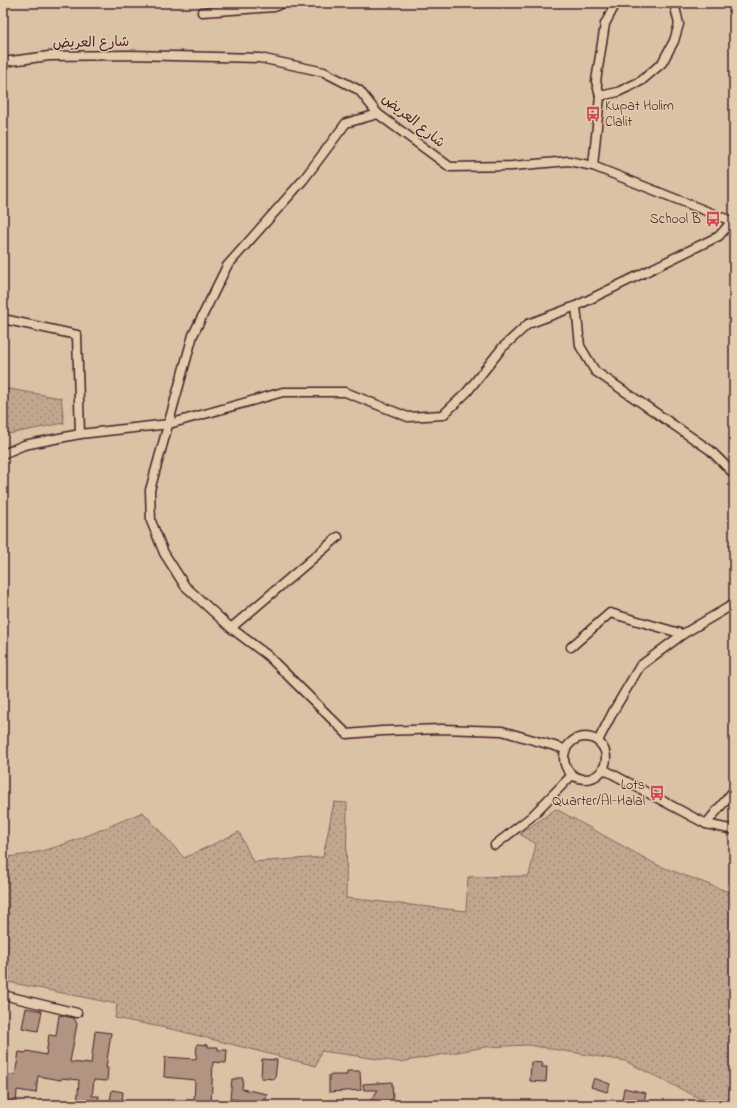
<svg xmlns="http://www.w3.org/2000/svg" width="737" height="1108" font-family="'Indie Flower','Playpen Sans Arabic',sans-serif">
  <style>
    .grass { fill: url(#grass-dots); stroke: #86635e }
    .building { fill: #b19482; stroke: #4a1f2b }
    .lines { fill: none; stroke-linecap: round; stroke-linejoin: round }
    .street-casing { stroke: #4a1f2b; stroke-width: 11 }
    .street { stroke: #e3ccac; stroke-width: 8 }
    .labels { text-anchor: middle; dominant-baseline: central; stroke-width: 3; stroke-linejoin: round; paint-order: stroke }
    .street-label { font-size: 14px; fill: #4a1f2b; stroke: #e3ccac }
    .poi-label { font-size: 14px; fill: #4a1f2b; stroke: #e3ccac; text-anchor: end }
  </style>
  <defs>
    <pattern id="grass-dots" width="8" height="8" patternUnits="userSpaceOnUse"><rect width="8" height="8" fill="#c2a790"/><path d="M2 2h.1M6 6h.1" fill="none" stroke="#a08776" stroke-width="1.8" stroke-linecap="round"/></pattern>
  </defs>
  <rect width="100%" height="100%" fill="#dac2a4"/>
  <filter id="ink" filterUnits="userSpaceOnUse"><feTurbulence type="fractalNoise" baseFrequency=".025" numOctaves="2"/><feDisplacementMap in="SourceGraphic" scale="8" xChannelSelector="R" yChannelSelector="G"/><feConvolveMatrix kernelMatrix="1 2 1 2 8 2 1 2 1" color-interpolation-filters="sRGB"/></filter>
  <g filter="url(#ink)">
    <g class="grass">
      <path d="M3 388 61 398 64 423 3 435Z"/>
      <path d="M334 802 347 803 346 898 466 911 468 877 529 876 536 844 520 834 556 809 657 865 734 894V1105H713L625 1061 528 1045 486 1047 400 1062 321 1051 316 1066 176 1030 115 1018 117 1004 3 981V857C51 855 99 830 143 812L184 858 239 832 253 862 323 857Z"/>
    </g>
    <g class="building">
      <path d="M26 1008 42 1011 38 1031 22 1028Z"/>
      <path d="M59 1015 74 1018 77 1024 70 1062 91 1064 95 1031 111 1033 106 1068H108L107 1081 94 1080 92 1096H99L98 1105H77L79 1080 62 1078 61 1080 38 1076 36 1093 17 1090 16 1105H3V1074L15 1075 19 1052 26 1053 27 1051 46 1055 49 1035 56 1036Z"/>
      <path d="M197 1044 208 1045V1047H218V1050H227L226 1063 213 1062 211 1105H194L195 1080 164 1077 165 1057 196 1059Z"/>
      <path d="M262 1059 277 1060 275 1079 261 1078Z"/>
      <path d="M531 1062 543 1063 542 1067H547L546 1082 530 1081Z"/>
      <path d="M347 1071H360L361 1090 329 1092V1075H347Z"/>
      <path d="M236 1078H243L242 1089 267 1094 265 1105H256L247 1103V1101L230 1099 232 1079H236Z"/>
      <path d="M594 1078 610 1084 607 1092 591 1087Z"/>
      <path d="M392 1082 393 1101 388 1105H375L371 1100 378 1090H364L363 1084Z"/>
      <path d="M624 1088 646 1093 643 1105H621Z"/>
      <path d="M112 1090 123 1092 122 1103 110 1101Z"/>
    </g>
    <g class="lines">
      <g class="street-casing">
        <g id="street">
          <path d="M202 12 274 7 283 3"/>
          <path d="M3 62 49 56 129 55 260 58 324 72 359 90 378 114 450 167 512 166 569 161 593 166 734 222"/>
          <path d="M600 96 618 92 641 81 662 63 674 41 679 24 674 3"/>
          <path d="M378 114 346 123 304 179 227 266 193 335 150 490 151 521 164 553 185 586 231 628 267 655 347 734 382 731 442 729 502 731 565 749"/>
          <path d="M593 166 600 96 596 81 605 24 616 3"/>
          <path d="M576 306 580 346 595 371 710 450 734 474"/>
          <path d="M3 319 77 335 80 434"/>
          <path d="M3 454 24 445 80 434 169 424 283 392H345L408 417 443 415 467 392 502 348 528 324 576 306 719 236 732 221"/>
          <path d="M231 628 338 537"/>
          <path d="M571 647 610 613 683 634"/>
          <circle cx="585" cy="758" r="21"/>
          <path d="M598 741 614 710 640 666 683 634 734 604"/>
          <path d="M603 769 706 824 734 830"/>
          <path d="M706 824 734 790"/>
          <path d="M495 845 531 817 572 775"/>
          <path d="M3 995 77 1013"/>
        </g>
      </g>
      <use href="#street" class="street"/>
    </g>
  </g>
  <defs>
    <g id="bus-bare" transform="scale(1.2)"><path d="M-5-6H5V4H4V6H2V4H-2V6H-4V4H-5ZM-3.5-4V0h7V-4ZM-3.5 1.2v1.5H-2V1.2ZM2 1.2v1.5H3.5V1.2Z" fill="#d1495b" stroke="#e3ccac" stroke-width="2.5" paint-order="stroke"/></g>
  </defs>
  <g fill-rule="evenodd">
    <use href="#bus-bare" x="593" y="114"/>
    <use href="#bus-bare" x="713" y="219"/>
    <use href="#bus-bare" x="657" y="793"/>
  </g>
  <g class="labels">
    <g class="street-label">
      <text transform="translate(91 43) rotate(-1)">شارع العريض</text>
      <text transform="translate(413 121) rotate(39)">شارع العريض</text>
    </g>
    <g class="poi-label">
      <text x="605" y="106" text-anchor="start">Kupat Holim<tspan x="605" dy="16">Clalit</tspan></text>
      <text x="701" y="219">School B</text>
      <text x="645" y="785">Lots<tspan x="645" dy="16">Quarter/Al-Halal</tspan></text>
    </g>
  </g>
  <rect width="737" height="1108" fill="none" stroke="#e3ccac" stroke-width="16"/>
  <rect x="8" y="8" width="721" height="1092" fill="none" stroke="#4a1f2b" stroke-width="1.5" filter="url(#ink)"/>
</svg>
